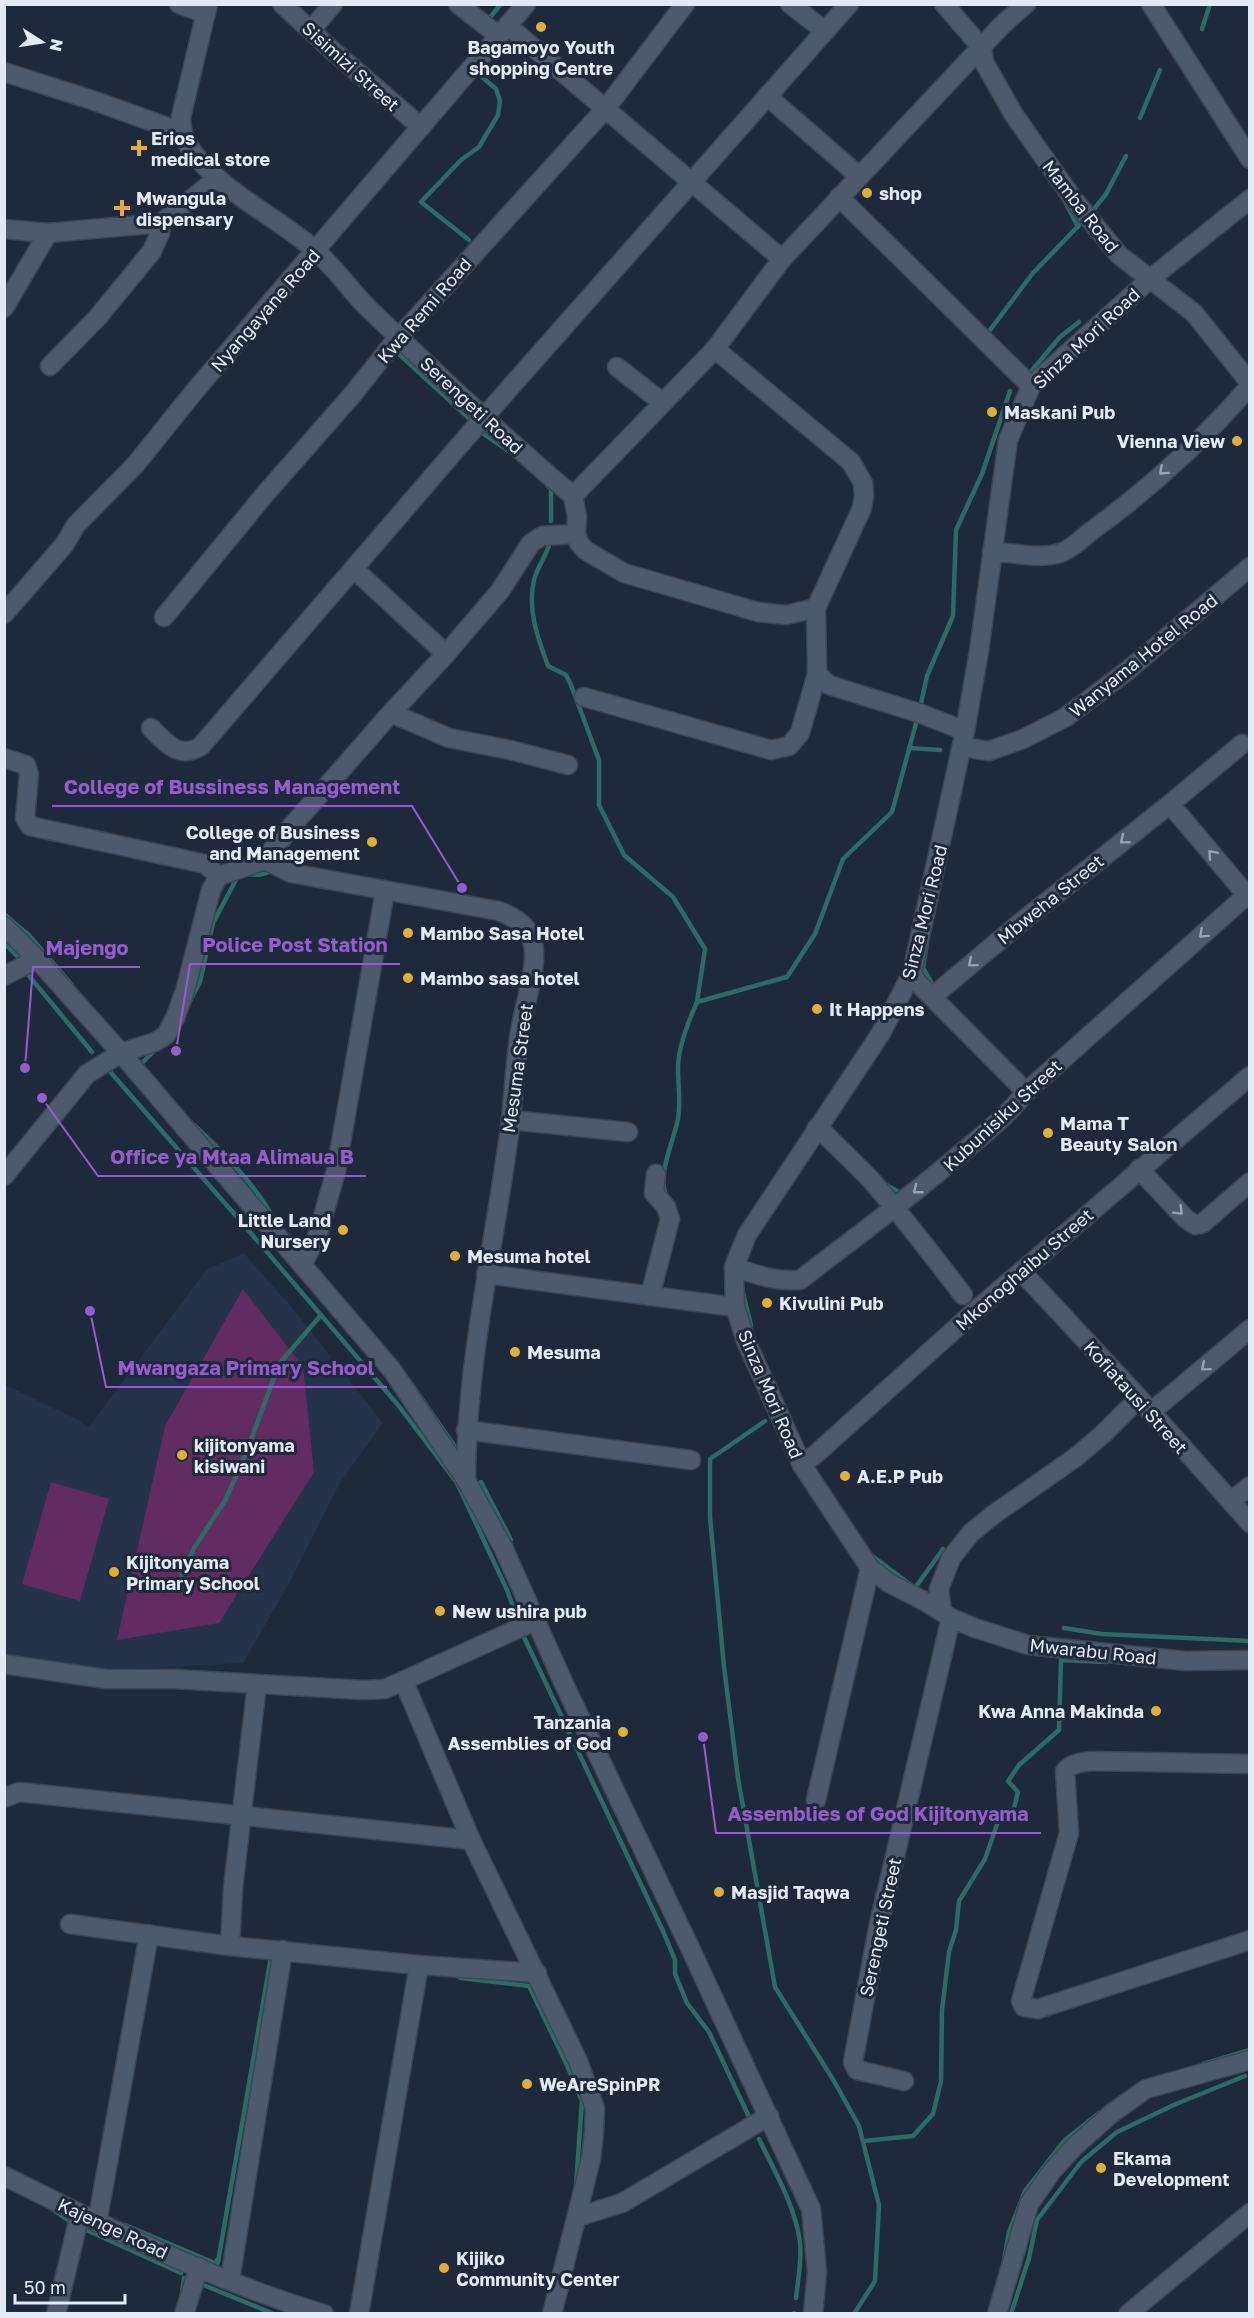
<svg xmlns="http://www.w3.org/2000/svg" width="1254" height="2318" font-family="'Golos Text',sans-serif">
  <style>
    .built { fill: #24324a }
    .green { fill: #632c60 }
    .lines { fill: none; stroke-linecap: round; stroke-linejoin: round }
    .stream { stroke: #2c6b68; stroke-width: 4.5 }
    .minor-casing { stroke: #3c4555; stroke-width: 21 }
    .minor { stroke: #4d5a6e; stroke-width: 18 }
    .oneway { stroke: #98a2b2 }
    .poi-dot { fill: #e0b034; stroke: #1e293b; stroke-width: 2 }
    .labels { text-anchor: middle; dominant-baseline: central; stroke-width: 6; stroke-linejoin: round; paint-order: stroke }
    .poi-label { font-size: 18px; font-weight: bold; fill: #e2eaf6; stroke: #1e293b; text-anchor: start }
    .street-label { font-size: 18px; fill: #e2eaf6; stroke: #1e293b }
    .leader { fill: none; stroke: #955ccd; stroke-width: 2 }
    .callout-dot { fill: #955ccd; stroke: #1e293b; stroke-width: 2 }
    .callout-label { font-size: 20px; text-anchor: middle; font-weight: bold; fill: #955ccd; stroke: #1e293b; stroke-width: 6; stroke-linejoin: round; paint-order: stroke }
  </style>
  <rect width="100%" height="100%" fill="#1e293b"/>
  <path class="built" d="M244 1253 294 1310 383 1423 340 1483 287 1587 243 1663 129 1669H33L5 1656 4 1384 76 1419 88 1428 206 1270Z"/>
  <g class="green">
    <path d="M243 1289 303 1367 314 1472 219 1623 117 1640 165 1426Z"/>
    <path d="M51 1482 109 1499 80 1601 22 1584Z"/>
  </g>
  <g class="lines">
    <g class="stream">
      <path d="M487 21 501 4"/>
      <path d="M1202 29 1210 4"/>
      <path d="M1140 118 1160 70"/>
      <path d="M1064 200 1078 227"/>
      <path d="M1090 214 1106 194 1126 156"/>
      <path d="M469 240 421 202 461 160 479 147 498 115 500 101 496 89 474 70"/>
      <path d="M987 334 1033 273 1084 220"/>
      <path d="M401 347 398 351 400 355 473 422"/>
      <path d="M1028 375 1060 337 1079 322"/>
      <path d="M482 433 510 452"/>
      <path d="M547 485 551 489V521"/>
      <path d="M550 542C547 555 537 567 534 580 527 610 538 638 548 666L566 675 571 685 599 760V805L624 855 673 897 705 949 697 1002"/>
      <path d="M920 708 927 676 953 616 956 530 982 474 1010 391"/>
      <path d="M909 748 940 750"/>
      <path d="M282 853 290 841"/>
      <path d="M246 874 259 875 273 871"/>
      <path d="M4 914 26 933"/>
      <path d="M27 933 72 985"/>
      <path d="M4 943 22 961"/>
      <path d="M927 943 923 968 934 987"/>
      <path d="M25 971 92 1052"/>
      <path d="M190 1001 200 982 213 923 238 876"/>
      <path d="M139 1066 156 1049"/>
      <path d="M106 1067 243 1224 398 1405 457 1483 507 1590 518 1620"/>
      <path d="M194 1125C222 1151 257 1186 275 1221"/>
      <path d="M883 1183 904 1195"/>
      <path d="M666 1195C657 1175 674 1140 678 1119 681 1102 678 1085 678 1068 678 1048 689 1020 697 1002L787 977 815 934 843 859 892 812 918 716"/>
      <path d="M743 1293 751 1325"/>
      <path d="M410 1382 458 1451"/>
      <path d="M765 1421 710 1459V1517L724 1667 738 1778 775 1987 834 2081 859 2126 879 2205 875 2281 854 2314"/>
      <path d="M481 1482 511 1540"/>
      <path d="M871 1555 915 1588 943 1549"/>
      <path d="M175 1591 194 1548 226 1499 246 1453 279 1364 321 1315"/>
      <path d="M1064 1628 1102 1634 1250 1641"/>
      <path d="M524 1637 663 1931 675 1960V1974L687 2003 709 2032 751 2121"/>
      <path d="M455 1975 461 1978 529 1986 566 2063 582 2101 576 2185"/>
      <path d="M1203 2064 1250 2050"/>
      <path d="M1108 2106 1128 2092"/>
      <path d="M759 2139C775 2172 795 2206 800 2242 802 2261 798 2280 796 2298"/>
      <path d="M864 2141 913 2136 933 2114 941 2081 942 2010 949 1952 956 1930 959 1901 985 1859 1000 1816 1014 1808 1018 1792 1008 1781 1019 1765 1059 1730 1061 1660 1106 1662"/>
      <path d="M49 2207 72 2223"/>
      <path d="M125 2225 217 2264V2260"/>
      <path d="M82 2228 181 2273"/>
      <path d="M1004 2260 1009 2232 1025 2191 1065 2140 1099 2113"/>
      <path d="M218 2262 271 1957 274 1954"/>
      <path d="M201 2284 274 2314"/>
      <path d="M182 2293 184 2278"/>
      <path d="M794 2314V2313"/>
      <path d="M1011 2314 1029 2258 1037 2220 1081 2162 1117 2132 1176 2104 1245 2076"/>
    </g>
    <g class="minor-casing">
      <g id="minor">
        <path d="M179 4 206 14"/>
        <path d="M208 4 181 117C181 136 188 147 200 161 233 198 280 219 316 251 335 268 350 290 368 308 435 372 502 436 573 496"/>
        <path d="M282 4 332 50 421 127"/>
        <path d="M458 4 499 36"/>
        <path d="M790 4 825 31"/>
        <path d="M944 4 982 48 984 62 1014 115 1074 200 1119 255 1194 313 1250 383"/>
        <path d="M1151 4 1250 159"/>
        <path d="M508 26 782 259"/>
        <path d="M311 30 333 4"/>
        <path d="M4 72 92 100 181 132"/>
        <path d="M767 96 859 176"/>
        <path d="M839 197 1031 386"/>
        <path d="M1250 199 1150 279 1031 386 1008 440 979 651 965 731 912 973 881 1033 747 1235 734 1267 735 1307 746 1341 802 1465 870 1568 889 1583 926 1602 951 1618 975 1628 1028 1645 1186 1661 1250 1660"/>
        <path d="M4 229 48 233 161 223 218 178"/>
        <path d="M4 308 48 233"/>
        <path d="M50 366 98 317 152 251 160 233 161 223"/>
        <path d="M617 367 663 403"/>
        <path d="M573 496 715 349 782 259 1002 25 1026 4"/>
        <path d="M573 496 577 516 576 534 579 543 585 550 624 573 758 612 786 615 816 608"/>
        <path d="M992 552C1015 552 1037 560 1060 553 1070 550 1082 539 1090 532 1148 490 1203 440 1250 386"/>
        <path d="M354 569 446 654"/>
        <path d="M4 614 64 545 76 525 136 464 193 393 526 4"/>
        <path d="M164 617 266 493 353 394 391 346 606 108 685 4"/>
        <path d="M817 674 829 685 919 713 965 731"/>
        <path d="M584 697 771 750 789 746 800 733 817 674 816 608 862 508 864 495 863 483 851 462 715 349"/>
        <path d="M391 713 449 738 510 750 568 765"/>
        <path d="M151 728C166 743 179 760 201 746L477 425 849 4"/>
        <path d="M962 747 989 751 1023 739 1066 717 1127 671 1250 567"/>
        <path d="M4 758 26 765 29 774 25 818 30 826 205 864 219 876"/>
        <path d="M1170 804 1250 899"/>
        <path d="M265 860 291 873 499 911C518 918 534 930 534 953 535 978 522 1012 519 1038 515 1065 514 1092 511 1119 496 1240 466 1359 466 1480"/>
        <path d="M4 926 37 959 121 1053 392 1370 466 1480 503 1547 564 1684 692 1952 811 2209 817 2272 813 2314"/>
        <path d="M912 973 915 980 1026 1092"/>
        <path d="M4 976 37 959"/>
        <path d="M932 997 1020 923 1170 804 1242 744"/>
        <path d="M511 1120 628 1132"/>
        <path d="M816 1129 821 1130C837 1147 854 1162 870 1179 903 1216 933 1256 963 1295"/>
        <path d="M1139 1169 1185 1218 1195 1225 1203 1223 1250 1182"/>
        <path d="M4 1176 87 1074 121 1053 155 1042 166 1035 175 1018 185 991 211 890 219 876 265 860 277 843 391 713 446 654 500 591 531 543 542 536 576 534"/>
        <path d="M302 1265 317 1237 336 1171 385 891"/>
        <path d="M734 1267C756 1275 776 1282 800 1280 853 1239 908 1199 959 1155 983 1135 1007 1116 1026 1092L1247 895"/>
        <path d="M1022 1272 1139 1398 1250 1523"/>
        <path d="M486 1274 735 1307"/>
        <path d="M650 1296 670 1219 666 1207 654 1193 656 1174"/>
        <path d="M1151 1412 1250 1329"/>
        <path d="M466 1430 691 1460"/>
        <path d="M802 1465 817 1453 975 1311 1250 1076"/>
        <path d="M1232 1500 1250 1486"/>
        <path d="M942 1612 939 1589 951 1558 971 1533 993 1515 1076 1457 1103 1434 1139 1398"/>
        <path d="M4 1664 106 1679H174L363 1690 385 1689 535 1621"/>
        <path d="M404 1682 471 1840 578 2061 595 2108 594 2132 591 2159 552 2314"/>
        <path d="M1250 1764 1092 1761C1082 1762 1072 1763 1065 1771L1069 1833 1021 2001 1024 2007 1038 2009 1250 1940"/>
        <path d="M4 1798 19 1792 471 1840"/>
        <path d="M816 1800 870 1568"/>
        <path d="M70 1924 230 1946 419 1965 537 1973"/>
        <path d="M230 1946 233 1888 257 1684"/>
        <path d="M904 2081 857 2070 853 2062 879 1924 951 1618"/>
        <path d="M4 2176C106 2226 215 2282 324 2314"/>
        <path d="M577 2217 622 2203 769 2116"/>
        <path d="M97 2223 149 1934"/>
        <path d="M230 2280 283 1950"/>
        <path d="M56 2314 80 2214"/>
        <path d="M184 2314 199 2267"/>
        <path d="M359 2314 419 1965"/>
        <path d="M997 2314 1029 2204 1052 2171 1075 2146 1111 2114 1146 2089 1250 2060"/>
        <path d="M1128 2314 1250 2213"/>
      </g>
    </g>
    <use href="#minor" class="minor"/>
  </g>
  <defs><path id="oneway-chevron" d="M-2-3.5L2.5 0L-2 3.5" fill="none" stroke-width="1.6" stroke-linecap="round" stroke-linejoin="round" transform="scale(1.5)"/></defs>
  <g class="oneway">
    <use href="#oneway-chevron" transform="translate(1163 471) rotate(138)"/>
    <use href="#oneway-chevron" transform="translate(1124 840) rotate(141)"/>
    <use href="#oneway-chevron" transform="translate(1212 854) rotate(-131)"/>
    <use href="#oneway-chevron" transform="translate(1203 934) rotate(138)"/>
    <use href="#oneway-chevron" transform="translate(972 963) rotate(140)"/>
    <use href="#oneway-chevron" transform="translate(917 1190) rotate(142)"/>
    <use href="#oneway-chevron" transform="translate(1179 1211) rotate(45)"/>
    <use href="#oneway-chevron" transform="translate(1205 1367) rotate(140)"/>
  </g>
  <g class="poi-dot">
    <circle cx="541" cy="27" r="6"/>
    <path d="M136 139h6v6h6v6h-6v6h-6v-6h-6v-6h6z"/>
    <circle cx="867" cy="193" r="6"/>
    <path d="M119 199h6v6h6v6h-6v6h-6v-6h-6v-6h6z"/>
    <circle cx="992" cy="412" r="6"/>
    <circle cx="1237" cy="441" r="6"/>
    <circle cx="372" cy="842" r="6"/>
    <circle cx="408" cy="933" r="6"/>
    <circle cx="408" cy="978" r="6"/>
    <circle cx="817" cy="1009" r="6"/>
    <circle cx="1048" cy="1133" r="6"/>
    <circle cx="343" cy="1230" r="6"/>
    <circle cx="455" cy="1256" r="6"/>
    <circle cx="767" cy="1303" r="6"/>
    <circle cx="515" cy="1352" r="6"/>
    <circle cx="182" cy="1455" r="6"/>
    <circle cx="845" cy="1476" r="6"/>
    <circle cx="114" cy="1572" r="6"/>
    <circle cx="440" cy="1611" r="6"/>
    <circle cx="1156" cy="1711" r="6"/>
    <circle cx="623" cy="1732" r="6"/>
    <circle cx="719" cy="1892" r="6"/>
    <circle cx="527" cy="2084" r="6"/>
    <circle cx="1101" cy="2168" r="6"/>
    <circle cx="444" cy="2268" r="6"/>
  </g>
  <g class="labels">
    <g class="poi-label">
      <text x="541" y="47" text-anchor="middle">Bagamoyo Youth<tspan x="541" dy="21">shopping Centre</tspan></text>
      <text x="151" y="138">Erios<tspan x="151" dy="21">medical store</tspan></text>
      <text x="879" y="193">shop</text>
      <text x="136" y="198">Mwangula<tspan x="136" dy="21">dispensary</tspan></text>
      <text x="1004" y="412">Maskani Pub</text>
      <text x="1225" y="441" text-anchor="end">Vienna View</text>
      <text x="360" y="832" text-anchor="end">College of Business<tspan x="360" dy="21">and Management</tspan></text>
      <text x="420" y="933">Mambo Sasa Hotel</text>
      <text x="420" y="978">Mambo sasa hotel</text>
      <text x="829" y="1009">It Happens</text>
      <text x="1060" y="1123">Mama T<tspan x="1060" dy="21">Beauty Salon</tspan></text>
      <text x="331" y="1220" text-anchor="end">Little Land<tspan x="331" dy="21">Nursery</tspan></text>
      <text x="467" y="1256">Mesuma hotel</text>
      <text x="779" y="1303">Kivulini Pub</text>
      <text x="527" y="1352">Mesuma</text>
      <text x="194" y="1445">kijitonyama<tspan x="194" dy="21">kisiwani</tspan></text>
      <text x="857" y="1476">A.E.P Pub</text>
      <text x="126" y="1562">Kijitonyama<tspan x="126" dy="21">Primary School</tspan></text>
      <text x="452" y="1611">New ushira pub</text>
      <text x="1144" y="1711" text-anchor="end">Kwa Anna Makinda</text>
      <text x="611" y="1722" text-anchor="end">Tanzania<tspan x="611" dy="21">Assemblies of God</tspan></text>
      <text x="731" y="1892">Masjid Taqwa</text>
      <text x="539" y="2084">WeAreSpinPR</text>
      <text x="1113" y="2158">Ekama<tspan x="1113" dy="21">Development</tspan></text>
      <text x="456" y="2258">Kijiko<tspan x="456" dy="21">Community Center</tspan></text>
    </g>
    <g class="street-label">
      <text transform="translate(351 66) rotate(42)">Sisimizi Street</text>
      <text transform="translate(1081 206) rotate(52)">Mamba Road</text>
      <text transform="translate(265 310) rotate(-49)">Nyangayane Road</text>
      <text transform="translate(424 310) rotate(-49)">Kwa Remi Road</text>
      <text transform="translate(1086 338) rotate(-43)">Sinza Mori Road</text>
      <text transform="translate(472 405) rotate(43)">Serengeti Road</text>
      <text transform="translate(1143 655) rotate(-39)">Wanyama Hotel Road</text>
      <text transform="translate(1050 899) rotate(-39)">Mbweha Street</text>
      <text transform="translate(924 912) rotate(-76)">Sinza Mori Road</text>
      <text transform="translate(517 1068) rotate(-82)">Mesuma Street</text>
      <text transform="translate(1002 1115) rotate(-43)">Kubunisiku Street</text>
      <text transform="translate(1024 1269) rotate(-41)">Mkonoghaibu Street</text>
      <text transform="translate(771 1394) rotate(67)">Sinza Mori Road</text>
      <text transform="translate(1136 1397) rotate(48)">Kofiatausi Street</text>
      <text transform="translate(1093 1651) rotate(6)">Mwarabu Road</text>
      <text transform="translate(880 1927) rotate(-78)">Serengeti Street</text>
      <text transform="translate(113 2228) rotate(25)">Kajenge Road</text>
    </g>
  </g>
  <path class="leader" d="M462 888L412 806H52M176 1051L190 964H400M25 1068L33 967H140M42 1098L98 1176H366M90 1311L106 1387H387M703 1737L716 1833H1041"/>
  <g class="callout-dot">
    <circle cx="462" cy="888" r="6"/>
    <circle cx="176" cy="1051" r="6"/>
    <circle cx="25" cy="1068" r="6"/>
    <circle cx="42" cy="1098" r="6"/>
    <circle cx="90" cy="1311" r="6"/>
    <circle cx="703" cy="1737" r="6"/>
  </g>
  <g class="callout-label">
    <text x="232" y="794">College of Bussiness Management</text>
    <text x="295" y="952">Police Post Station</text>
    <text x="87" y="955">Majengo</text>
    <text x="232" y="1164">Office ya Mtaa Alimaua B</text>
    <text x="246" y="1375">Mwangaza Primary School</text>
    <text x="878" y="1821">Assemblies of God Kijitonyama</text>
  </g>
  <rect width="1254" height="2318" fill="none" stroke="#e2eaf6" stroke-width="12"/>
  <g transform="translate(42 42) rotate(102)" stroke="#1e293b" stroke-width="4.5" paint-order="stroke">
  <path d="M0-4.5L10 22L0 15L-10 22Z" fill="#e2eaf6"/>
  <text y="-9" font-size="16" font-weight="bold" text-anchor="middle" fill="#e2eaf6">N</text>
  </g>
  <path d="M15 2294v9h110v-9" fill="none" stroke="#e2eaf6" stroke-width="3"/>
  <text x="24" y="2294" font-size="18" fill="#e2eaf6" stroke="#1e293b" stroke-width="4.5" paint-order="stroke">50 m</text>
</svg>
